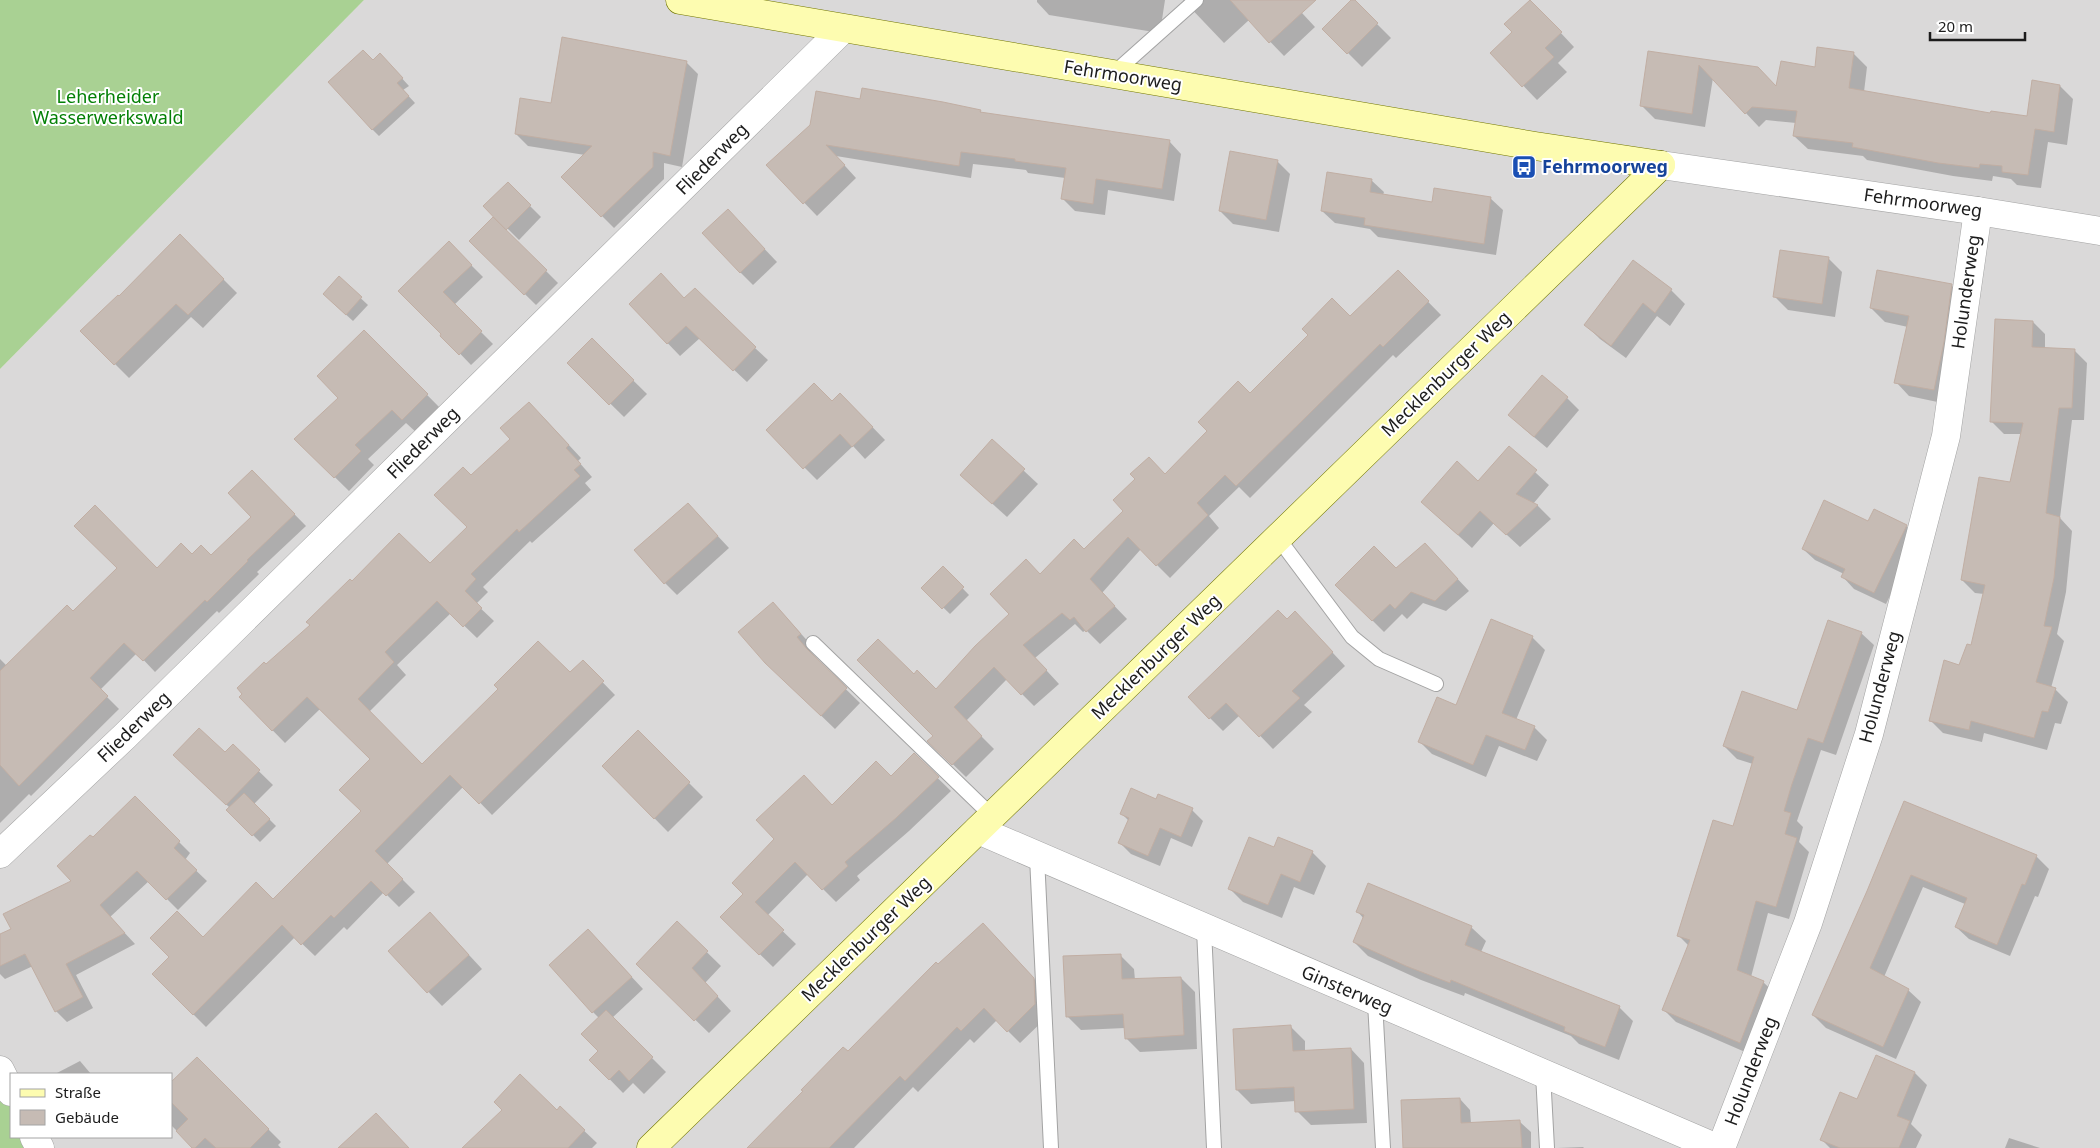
<svg xmlns="http://www.w3.org/2000/svg" width="2100" height="1148" font-family="'Noto Sans',sans-serif">
	<style>
		.residential { fill: #dad9d9 }
		.forest { fill: #a9d193 }
		.shadow { fill: #0003 }
		.building { fill: #c6bbb4; stroke: #c1aea3 }
		.lines { fill: none; stroke-linecap: round; stroke-linejoin: round }
		.lane-casing { stroke: #a3a3a3; stroke-width: 16 }
		.street-casing { stroke: #a3a3a3; stroke-width: 29 }
		.secondary-casing { stroke: #727600; stroke-width: 29 }
		.lane { stroke: #fff; stroke-width: 14 }
		.street { stroke: #fff; stroke-width: 28 }
		.secondary { stroke: #fdfcb0; stroke-width: 28 }
		.labels { text-anchor: middle; stroke-width: 4; stroke-linejoin: round; paint-order: stroke }
		.street-label { font-size: 18px; fill: #1c1c1c; stroke: #fff }
		.park-label { font-size: 18px; fill: #048006; stroke: #fff }
		.transit-label { font-size: 18px; font-weight: bold; fill: #164399; stroke: #fff; text-anchor: start }
	</style>
	<rect width="100%" height="100%" fill="#eee9e1"/>
	<polygon class="residential" points="364,0 2100,0 2100,1148 43,1148 37,1137 171,1137 171,1074 11,1074 0,1062 0,369"/>
	<g class="forest">
		<polygon points="0,0 364,0 0,369"/>
		<polygon points="0,1062 11,1084 11,1137 37,1137 43,1148 0,1148"/>
	</g>
	<g class="shadow">
		<polygon points="1037,0 1165,0 1160,33 1049,15 1037,2"/>
		<polygon points="1183,0 1290,0 1315,27 1284,56 1249,20 1224,43"/>
		<polygon points="1353,0 1391,38 1362,67 1324,29"/>
		<polygon points="1544,15 1574,47 1558,63 1567,72 1537,100 1492,53"/>
		<polygon points="1649,53 1758,68 1777,88 1816,68 1853,53 1867,67 1864,92 1991,115 2028,118 2060,86 2073,99 2067,145 2048,142 2041,188 2017,185 2011,179 1993,176 1992,181 1953,176 1867,160 1863,156 1808,149 1794,136 1796,123 1766,120 1759,127 1713,78 1705,127 1655,119 1642,106"/>
		<polygon points="373,62 387,62 409,86 403,90 415,103 379,136 372,129"/>
		<polygon points="686,62 698,74 682,167 664,163 664,179 614,228 563,177 585,155 528,146 516,134 552,104"/>
		<polygon points="861,100 980,111 983,114 1169,141 1181,154 1174,201 1108,190 1105,215 1075,211 1063,199 1065,178 1028,173 1026,170 973,164 971,178 836,156 856,178 817,216 768,165"/>
		<polygon points="1277,161 1290,174 1279,232 1233,224 1220,211"/>
		<polygon points="1371,180 1384,192 1383,195 1433,203 1490,198 1503,210 1496,255 1378,237 1370,229 1335,223 1322,211"/>
		<polygon points="508,184 541,217 519,240 485,206"/>
		<polygon points="493,218 558,283 536,305 471,241"/>
		<polygon points="740,223 777,262 753,285 740,272"/>
		<polygon points="180,236 237,293 203,328 191,317 129,378 82,331 119,298"/>
		<polygon points="449,243 483,277 454,305 493,344 471,365 400,291"/>
		<polygon points="1828,258 1842,272 1835,317 1788,310 1774,296"/>
		<polygon points="1633,262 1671,290 1685,304 1670,326 1657,316 1626,358 1600,339 1586,325"/>
		<polygon points="1398,271 1441,315 1396,358 1393,355 1250,498 1239,487 1209,516 1219,528 1170,578 1141,549 1102,593 1127,619 1100,644 1086,630 1083,632 1075,624 1035,658 1059,684 1034,706 1007,679 966,721 994,749 966,777 929,741 934,736 914,675 936,690 1010,615 1040,575 1084,551 1250,395 1350,318"/>
		<polygon points="339,278 368,305 353,321 331,301"/>
		<polygon points="1951,285 1965,299 1947,404 1909,396 1896,382 1908,327 1885,322 1871,308"/>
		<polygon points="685,300 755,348 768,360 747,382 700,338 680,356 630,304"/>
		<polygon points="2033,322 2045,334 2045,349 2074,350 2087,363 2084,420 2072,420 2060,518 2072,531 2066,592 2057,634 2064,641 2051,688 2055,689 2068,702 2061,724 2055,723 2047,750 1984,733 1982,742 1943,733 1930,720 1972,646 1984,594 1975,593 1962,580 2011,484 2022,434 2004,434 1991,421"/>
		<polygon points="364,331 441,409 417,433 406,423 368,459 374,465 349,491 296,439 340,398"/>
		<polygon points="592,340 647,394 624,417 569,363"/>
		<polygon points="1567,398 1579,410 1547,448 1522,427"/>
		<polygon points="832,403 853,407 885,440 865,459 853,446 817,480 767,430"/>
		<polygon points="542,416 581,458 578,461 592,477 585,483 591,490 532,543 530,541 483,587 488,592 476,604 494,621 477,638 451,613 397,665 406,675 369,712 422,766 570,674 583,662 615,695 492,815 464,786 387,864 415,892 399,907 384,892 347,930 344,927 315,956 295,937 206,1027 153,974 203,939 273,901 362,811 371,759 320,709 285,743 240,697 266,666 311,626 352,583 430,565 468,527 471,477"/>
		<polygon points="992,441 1038,484 1007,517 975,488"/>
		<polygon points="1509,448 1549,485 1533,504 1538,506 1551,519 1520,547 1494,523 1472,548 1436,515 1478,482"/>
		<polygon points="252,471 306,526 257,572 259,574 219,613 217,611 155,672 137,653 100,690 119,709 31,796 29,794 0,823 0,659 7,666 73,613 157,569 192,556 211,557 252,517"/>
		<polygon points="700,517 729,548 677,595 665,583"/>
		<polygon points="1869,522 1906,526 1918,538 1886,604 1854,589 1843,577 1844,574 1815,560 1803,549"/>
		<polygon points="1436,556 1469,591 1446,611 1423,603 1407,619 1402,614 1384,632 1337,585 1396,570"/>
		<polygon points="943,568 969,595 950,614 923,588"/>
		<polygon points="773,603 814,648 810,651 819,663 860,703 835,729 781,677"/>
		<polygon points="1287,621 1308,626 1345,666 1304,705 1312,712 1273,749 1240,715 1223,731 1189,697"/>
		<polygon points="1861,633 1874,645 1836,755 1821,750 1797,821 1803,827 1799,842 1809,852 1789,919 1768,913 1751,977 1763,982 1776,994 1752,1055 1676,1022 1664,1010 1689,946 1679,936 1734,828 1753,764 1737,759 1724,746 1798,712"/>
		<polygon points="1532,637 1545,650 1516,720 1534,727 1547,740 1537,761 1499,746 1486,777 1432,754 1420,742"/>
		<polygon points="638,732 703,797 668,832 603,766"/>
		<polygon points="233,746 273,785 254,804 276,826 260,842 228,810 230,808 189,769 225,754"/>
		<polygon points="914,755 951,791 909,831 857,876 860,880 836,902 808,874 767,916 796,944 773,967 722,917 832,806 891,778"/>
		<polygon points="135,798 190,853 185,860 207,881 178,910 149,881 110,917 135,944 76,975 93,1008 67,1022 56,1011 33,966 5,979 0,974 0,935 12,929 73,881 93,839"/>
		<polygon points="1156,801 1192,810 1203,821 1192,847 1171,838 1160,866 1131,854 1120,843 1129,821 1122,814"/>
		<polygon points="1905,802 2036,856 2049,869 2038,897 2035,896 2010,956 1969,939 1956,927 1965,904 1923,887 1884,977 1908,990 1921,1002 1896,1059 1826,1028 1813,1015 1868,892"/>
		<polygon points="1275,849 1312,852 1326,866 1314,895 1294,887 1282,918 1243,902 1229,888"/>
		<polygon points="1369,885 1472,928 1486,941 1481,952 1619,1007 1633,1021 1619,1060 1579,1044 1571,1036 1465,993 1464,996 1421,980 1368,956 1354,942 1364,919 1358,912"/>
		<polygon points="677,923 721,966 705,983 731,1011 709,1033 651,977"/>
		<polygon points="444,928 482,969 442,1006 389,951"/>
		<polygon points="996,937 1046,992 1047,1017 1020,1043 997,1020 974,1043 970,1039 918,1092 913,1087 854,1148 749,1148 938,966"/>
		<polygon points="600,943 643,989 612,1018 666,1072 644,1094 633,1083 623,1093 591,1060 599,1051 599,1018 593,1012"/>
		<polygon points="1120,955 1134,969 1135,980 1181,978 1195,992 1197,1049 1140,1052 1126,1038 1125,1028 1081,1030 1067,1016"/>
		<polygon points="1291,1027 1305,1041 1305,1052 1351,1049 1364,1063 1367,1123 1311,1125 1297,1111 1296,1101 1251,1104 1237,1090"/>
		<polygon points="197,1058 281,1142 278,1145 281,1148 194,1148 171,1125 171,1083"/>
		<polygon points="80,1061 91,1074 55,1074"/>
		<polygon points="1915,1073 1927,1085 1911,1124 1922,1135 1916,1148 1830,1148 1822,1140 1858,1100"/>
		<polygon points="1460,1099 1470,1110 1471,1123 1520,1122 1531,1132 1531,1148 1404,1148"/>
		<polygon points="560,1108 597,1143 592,1148 464,1148 557,1112"/>
		<polygon points="2009,1138 2040,1148 2005,1148"/>
		<polygon points="1583,1147 1584,1148 1556,1148 1557,1148"/>
	</g>
	<g class="building">
		<polygon points="1230,0 1316,0 1269,43"/>
		<polygon points="1351,0 1355,0 1378,23 1347,54 1322,29"/>
		<polygon points="1530,0 1562,32 1545,48 1554,57 1522,87 1490,53 1512,32 1504,24"/>
		<polygon points="562,37 687,61 670,156 653,152 653,167 601,217 561,177 592,146 515,134 520,98 551,103"/>
		<polygon points="1817,47 1854,52 1849,88 1990,113 1991,111 2027,116 2032,80 2060,85 2054,132 2035,129 2028,175 2002,172 2002,166 1980,164 1979,168 1938,163 1852,147 1853,143 1793,136 1797,111 1752,107 1745,114 1699,65 1692,114 1640,106 1648,51 1758,67 1776,86 1781,61 1815,67"/>
		<polygon points="363,50 373,60 380,53 403,78 397,83 409,96 372,130 328,82"/>
		<polygon points="862,88 943,102 981,110 980,112 1170,140 1162,189 1096,179 1093,204 1061,199 1066,168 1015,161 1015,159 961,152 959,166 826,145 845,165 803,204 766,165 810,125 816,91 860,99"/>
		<polygon points="1230,151 1278,160 1266,220 1219,211"/>
		<polygon points="1327,172 1372,179 1370,192 1432,202 1434,188 1491,197 1484,244 1364,225 1365,218 1321,211"/>
		<polygon points="508,182 531,205 506,230 483,206"/>
		<polygon points="728,209 765,249 740,273 702,233"/>
		<polygon points="493,217 547,270 524,295 469,241"/>
		<polygon points="180,234 224,279 188,315 176,304 114,365 80,331 118,295 119,296"/>
		<polygon points="449,241 472,265 443,292 482,331 459,355 440,336 441,334 398,291"/>
		<polygon points="1780,250 1829,257 1822,304 1773,297"/>
		<polygon points="1633,260 1672,289 1655,313 1643,303 1611,346 1584,325"/>
		<polygon points="1398,270 1429,301 1383,347 1380,344 1236,486 1225,475 1197,503 1208,515 1156,566 1128,537 1090,579 1115,606 1086,632 1074,617 1070,620 1062,613 1023,645 1047,670 1021,695 994,667 954,707 982,736 952,765 927,741 933,736 857,660 878,639 914,674 917,670 936,689 975,646 1009,614 990,594 1026,559 1040,574 1074,539 1084,549 1123,511 1113,500 1135,479 1130,474 1149,457 1165,474 1207,431 1198,422 1238,381 1250,393 1308,335 1302,329 1332,298 1350,316"/>
		<polygon points="1877,270 1952,284 1944,342 1934,390 1894,383 1909,316 1870,308"/>
		<polygon points="661,273 684,298 695,288 756,347 733,371 686,326 667,344 629,304"/>
		<polygon points="339,276 362,297 346,315 323,294"/>
		<polygon points="1995,319 2033,321 2032,347 2075,349 2072,408 2059,408 2046,513 2060,517 2054,578 2044,626 2052,627 2036,682 2056,688 2048,712 2042,711 2034,738 1971,721 1969,730 1929,721 1944,660 1959,665 1967,644 1971,645 1985,585 1961,580 1979,477 2010,482 2023,423 1990,422"/>
		<polygon points="364,330 428,394 402,420 392,410 355,445 361,451 334,478 294,439 338,398 317,376"/>
		<polygon points="592,338 634,380 609,405 567,363"/>
		<polygon points="1542,375 1568,397 1534,437 1508,415"/>
		<polygon points="814,383 832,401 840,393 873,427 852,447 840,434 803,469 766,430"/>
		<polygon points="529,402 569,445 566,448 581,464 574,470 580,476 519,532 517,529 471,574 476,579 465,591 482,608 463,627 437,601 385,652 394,662 358,699 422,764 498,689 494,685 538,641 570,672 583,660 604,681 479,804 450,775 375,851 403,879 386,896 371,881 334,918 331,915 301,945 282,925 193,1015 152,974 169,957 150,938 177,911 203,937 256,882 273,899 361,811 339,790 370,759 307,697 272,731 239,697 242,694 237,688 264,662 266,664 310,625 306,622 350,579 352,581 399,533 430,563 467,527 434,495 463,467 471,475 510,439 500,428"/>
		<polygon points="992,439 1025,469 992,504 960,475"/>
		<polygon points="1509,446 1537,470 1516,494 1538,505 1506,535 1480,511 1458,535 1421,502 1457,461 1478,481"/>
		<polygon points="252,470 295,514 247,560 248,561 207,602 205,600 143,661 124,643 90,678 108,696 19,786 0,765 0,671 67,605 73,611 117,568 74,526 95,505 157,568 181,543 192,554 201,545 211,555 251,517 228,493"/>
		<polygon points="1824,500 1868,521 1874,509 1907,525 1874,593 1841,577 1845,569 1802,549"/>
		<polygon points="688,503 718,536 664,584 634,550"/>
		<polygon points="1425,543 1458,579 1435,601 1411,592 1395,609 1390,604 1372,621 1335,585 1374,546 1396,568"/>
		<polygon points="943,566 964,587 942,609 921,588"/>
		<polygon points="773,602 801,634 797,637 807,649 847,688 821,716 765,663 738,632"/>
		<polygon points="1278,610 1287,619 1295,611 1333,652 1292,691 1300,698 1259,737 1226,703 1209,719 1188,697"/>
		<polygon points="1491,619 1533,636 1502,713 1535,726 1525,750 1486,735 1473,765 1418,742 1437,697 1456,705"/>
		<polygon points="1828,620 1862,632 1823,743 1808,738 1792,784 1784,811 1791,813 1785,834 1797,838 1776,907 1756,901 1737,970 1764,981 1740,1043 1662,1010 1690,940 1677,936 1713,820 1733,826 1754,757 1723,746 1742,691 1797,710"/>
		<polygon points="199,728 225,752 233,744 260,770 226,805 173,755"/>
		<polygon points="638,730 690,782 654,819 602,766"/>
		<polygon points="914,753 939,777 896,818 845,862 848,866 822,890 795,862 755,902 784,930 759,955 720,917 743,894 732,883 774,839 756,820 804,775 832,805 876,761 891,776"/>
		<polygon points="1131,788 1156,799 1158,794 1193,808 1181,837 1160,828 1148,856 1118,843 1129,818 1120,814"/>
		<polygon points="244,793 270,819 252,836 226,810"/>
		<polygon points="135,796 180,841 174,848 197,870 166,900 137,871 100,905 125,933 66,964 83,997 55,1012 25,954 0,966 0,934 11,929 3,914 71,881 57,866 90,835 93,837"/>
		<polygon points="1904,801 2037,855 2025,885 2022,884 1997,945 1955,927 1967,898 1911,875 1870,968 1909,989 1883,1047 1812,1015 1867,891"/>
		<polygon points="1249,837 1274,847 1278,837 1313,851 1300,882 1281,874 1268,905 1228,889"/>
		<polygon points="1368,883 1472,926 1465,945 1620,1006 1605,1047 1564,1031 1565,1027 1451,980 1450,983 1406,966 1353,942 1364,915 1356,912"/>
		<polygon points="430,912 469,955 427,993 388,951"/>
		<polygon points="677,921 708,951 692,968 718,996 694,1021 636,964"/>
		<polygon points="983,923 1034,978 1035,1004 1007,1032 984,1008 961,1031 957,1027 905,1081 900,1076 829,1148 747,1148 803,1091 801,1090 843,1047 848,1051 936,962 938,964"/>
		<polygon points="588,929 632,977 592,1013 549,965"/>
		<polygon points="1121,954 1122,979 1181,977 1184,1035 1125,1039 1123,1014 1066,1017 1063,956"/>
		<polygon points="606,1010 653,1057 629,1081 619,1070 609,1080 589,1060 598,1051 581,1034"/>
		<polygon points="1291,1025 1293,1051 1351,1048 1354,1109 1295,1112 1294,1087 1236,1090 1233,1029"/>
		<polygon points="1876,1055 1915,1072 1897,1116 1910,1121 1899,1148 1840,1148 1820,1140 1840,1092 1857,1099"/>
		<polygon points="197,1057 269,1129 250,1148 216,1148 205,1138 195,1148 192,1148 176,1131 188,1119 171,1102 171,1082"/>
		<polygon points="520,1074 557,1110 560,1106 585,1130 568,1148 462,1148 502,1110 494,1102"/>
		<polygon points="1460,1098 1461,1123 1520,1120 1522,1148 1403,1148 1401,1100"/>
		<polygon points="376,1113 409,1148 338,1148"/>
	</g>
	<g class="lines">
		<defs>
			<g id="lane">
				<polyline points="1113,74 1196,0"/>
				<polyline points="1278,538 1352,637 1379,659 1436,684"/>
				<polyline points="813,643 992,816"/>
				<polyline points="1037,857 1051,1148"/>
				<polyline points="1204,929 1214,1148"/>
				<polyline points="1375,1002 1383,1148"/>
				<polyline points="1543,1074 1547,1148"/>
			</g>
			<g id="street">
				<polyline points="1661,165 1978,211 2100,231"/>
				<polyline points="978,830 1717,1148"/>
				<polyline points="0,854 125,736 843,29"/>
				<polyline points="0,1070 11,1092"/>
				<polyline points="34,1137 40,1148"/>
				<polyline points="1721,1148 1808,923 1869,734 1946,436 1978,211"/>
			</g>
			<g id="secondary">
				<polyline points="680,0 1535,146 1661,165"/>
				<polyline points="651,1148 1661,165"/>
			</g>
		</defs>
		<use href="#lane" class="lane-casing"/>
		<use href="#street" class="street-casing"/>
		<use href="#secondary" class="secondary-casing"/>
		<use href="#lane" class="lane"/>
		<use href="#street" class="street"/>
		<use href="#secondary" class="secondary"/>
	</g>
	<defs>
		<symbol id="bus-square" viewBox="-11 -11 22 22"><rect x="-9" y="-9" width="18" height="18" rx="4" fill="#1a4fb4" stroke="#fff"/><path d="M-5-6H5V4H4V6H2V4H-2V6H-4V4H-5ZM-3.5-4V0h7V-4ZM-3.5 1.2v1.5H-2V1.2ZM2 1.2v1.5H3.5V1.2Z" fill="#fff"/></symbol>
	</defs>
	<g fill-rule="evenodd">
		<use href="#bus-square" x="1510" y="153" width="28" height="28"/>
	</g>
	<g class="labels">
		<g class="street-label">
			<text transform="translate(1123 76) rotate(9)" y="6">Fehrmoorweg</text>
			<text transform="translate(712 159) rotate(-45)" y="6">Fliederweg</text>
			<text transform="translate(1923 203) rotate(8)" y="6">Fehrmoorweg</text>
			<text transform="translate(1966 292) rotate(-82)" y="6">Holunderweg</text>
			<text transform="translate(1446 374) rotate(-44)" y="6">Mecklenburger Weg</text>
			<text transform="translate(423 443) rotate(-45)" y="6">Fliederweg</text>
			<text transform="translate(1156 657) rotate(-44)" y="6">Mecklenburger Weg</text>
			<text transform="translate(1880 687) rotate(-75)" y="6">Holunderweg</text>
			<text transform="translate(134 727) rotate(-44)" y="6">Fliederweg</text>
			<text transform="translate(866 939) rotate(-44)" y="6">Mecklenburger Weg</text>
			<text transform="translate(1347 990) rotate(23)" y="6">Ginsterweg</text>
			<text transform="translate(1751 1071) rotate(-69)" y="6">Holunderweg</text>
		</g>
		<g class="park-label">
			<text x="108" y="103">Leherheider<tspan x="108" dy="21">Wasserwerkswald</tspan></text>
		</g>
		<g class="transit-label">
			<text x="1542" y="173">Fehrmoorweg</text>
		</g>
	</g>
	<rect x="10" y="1073" width="162" height="65" fill="#ffffff" stroke="#a4a4a4"/>
	<rect x="20" y="1089" width="25" height="8" fill="#fdfcb0" stroke="#a4a4a4"/>
	<text x="55" y="1098" font-size="15" fill="#1c1c1c">Straße</text>
	<rect x="20" y="1110" width="25" height="15" fill="#c6bbb4" stroke="#a4a4a4"/>
	<text x="55" y="1123" font-size="15" fill="#1c1c1c">Gebäude</text>
	<path d="M1930 32v8h95v-8" fill="none" stroke="#1c1c1c" stroke-width="2.5"/>
	<text x="1938" y="32" font-size="15" fill="#1c1c1c" stroke="#ffffff" stroke-width="4" paint-order="stroke">20 m</text>
</svg>
